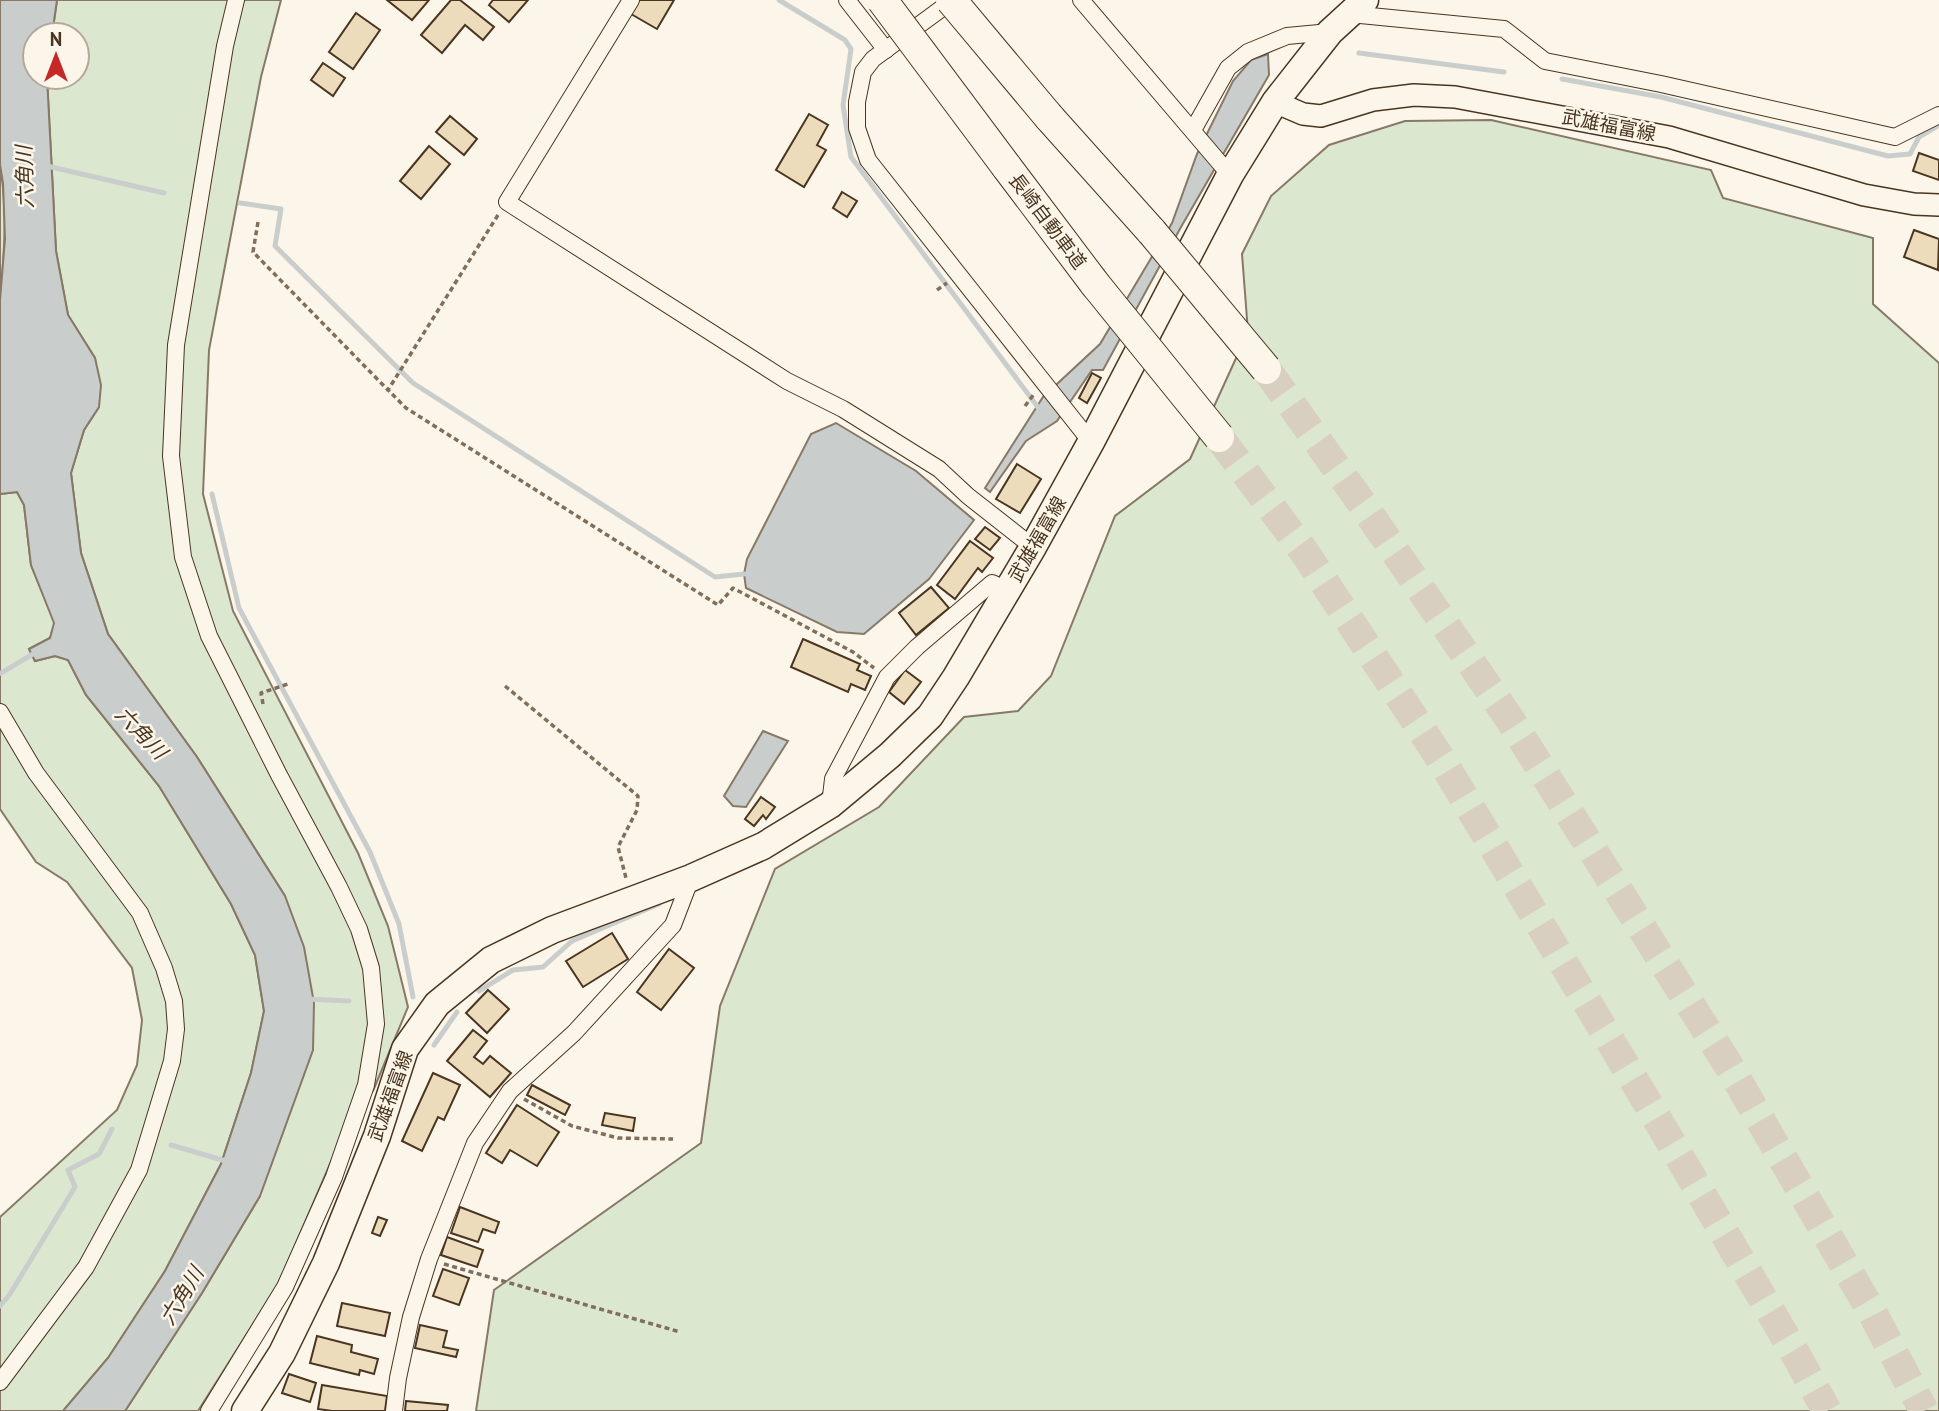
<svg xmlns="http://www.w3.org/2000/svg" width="1939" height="1411" font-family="'PT Sans','Noto Sans JP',sans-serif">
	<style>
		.green { fill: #dce7d0; stroke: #887966; stroke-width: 2 }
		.water { fill: #c9cecd; stroke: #887966; stroke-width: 2 }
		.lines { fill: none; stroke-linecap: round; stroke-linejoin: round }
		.stream { stroke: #c9cecd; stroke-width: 5 }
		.building { fill: #ecdcbc; stroke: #4a3520; stroke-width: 2 }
		.motorway-tunnel { stroke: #d8cfc1; stroke-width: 30; stroke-dasharray: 30 15; stroke-linecap: butt }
		.minor-casing { stroke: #4a3520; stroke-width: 18 }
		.tertiary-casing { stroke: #4a3520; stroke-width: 24 }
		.primary-casing { stroke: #4a3520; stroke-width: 29 }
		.motorway-casing { stroke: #4a3520; stroke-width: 32 }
		.path { stroke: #7f6f5c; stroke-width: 3.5; stroke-dasharray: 5 3.5; stroke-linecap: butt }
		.minor { stroke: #fbf6e9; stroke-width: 16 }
		.tertiary { stroke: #fbf6e9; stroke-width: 21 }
		.primary { stroke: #fbf6e9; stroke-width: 26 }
		.motorway { stroke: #fbf6e9; stroke-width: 30 }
		.motorway-bridge-casing { stroke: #4a3520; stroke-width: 32; stroke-linecap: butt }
		.motorway-bridge { stroke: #fbf6e9; stroke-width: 30 }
		.labels { text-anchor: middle; stroke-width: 5; stroke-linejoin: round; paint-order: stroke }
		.street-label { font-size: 19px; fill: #4a3520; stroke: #fbf6e9 }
		.water-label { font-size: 21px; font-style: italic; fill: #4a3520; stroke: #fbf6e9 }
	</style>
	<rect width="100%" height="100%" fill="#fbf6e9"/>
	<g class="green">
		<polygon points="57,0 281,0 261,77 209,350 203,494 233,611 358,853 388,926 408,1007 373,1091 357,1101 278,1285 198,1411 125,1411 202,1293 260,1196 285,896 197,757 108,634 81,553 71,473 84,430 99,407 95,358 68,315 56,251 47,77 77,77 77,35 52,35"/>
		<polygon points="1491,120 1711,170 1723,198 1873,238 1873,304 1939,363 1939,1411 476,1411 494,1290 701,1143 720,1006 775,869 879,807 964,717 1018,711 1051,676 1115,516 1190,459 1248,332 1242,254 1271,196 1329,145 1405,121"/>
		<path d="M 0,166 C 8,210 4,255 0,300 Z"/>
		<polygon points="17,492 24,505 31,565 55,623 50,638 29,649 35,661 55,656 68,660 86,695 159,786 231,904 255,955 264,1011 251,1073 221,1164 165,1271 108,1358 63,1411 0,1411 0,1217 117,1110 137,1065 142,1020 132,968 67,882 36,862 0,809 0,494"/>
	</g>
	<g class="water">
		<polygon points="0,0 57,0 52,35 35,35 35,77 47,77 56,251 68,315 95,358 101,385 99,407 84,430 71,473 81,553 108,634 197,757 285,896 304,947 314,1003 313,1050 260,1196 202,1293 125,1411 63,1411 108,1358 165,1271 221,1164 251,1073 264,1011 255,955 231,904 159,786 86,695 68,660 55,656 35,661 29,649 50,638 54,623 31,565 24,505 17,492 0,494 0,300 5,239 3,183 0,165"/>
		<polygon points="1268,54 1269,75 1181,227 1103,370 1092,370 1057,421 1026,441 990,492 985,488 1043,397 1100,344 1172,223 1197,154 1233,81 1251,60"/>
		<polygon points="836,423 916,471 974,520 929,579 864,634 837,632 746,588 744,574 747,559 811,434"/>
		<polygon points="763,731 788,741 746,807 733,806 724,796"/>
	</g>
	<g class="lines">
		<g class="stream">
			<polyline points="779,0 845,40 851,49 843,105 851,157 1040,410"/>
			<polyline points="1359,53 1504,72"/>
			<polyline points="1562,79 1661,97 1888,156 1910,154 1919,137 1939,125"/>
			<polyline points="47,166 164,193"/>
			<polyline points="240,203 281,209 275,246 413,383 715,577 744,574"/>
			<polyline points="212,494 239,608 370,852 399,924 413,997"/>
			<polyline points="1,673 38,651"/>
			<polyline points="479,991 513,970 543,967 572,941 659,904"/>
			<polyline points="307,999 349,1001"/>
			<polyline points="434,1045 457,1012"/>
			<polyline points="171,1145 229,1162"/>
			<polyline points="0,1306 10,1294 75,1187 68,1170 99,1154 112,1129"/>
		</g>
	</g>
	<g class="building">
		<polygon points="387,0 429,0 412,20"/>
		<polygon points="451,0 460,0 494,27 483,40 465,25 442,53 421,35"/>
		<polygon points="493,0 528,0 509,22 489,5"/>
		<polygon points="639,0 674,0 657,29 631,14"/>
		<polygon points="356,13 380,30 353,69 329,52"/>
		<polygon points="323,63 345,78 333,96 311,80"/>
		<polygon points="809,114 828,125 817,145 826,150 804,187 776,170"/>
		<polygon points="450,116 477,139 464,155 436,132"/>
		<polygon points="429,146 450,164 421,199 400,181"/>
		<polygon points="1919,153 1939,160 1939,180 1913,171"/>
		<polygon points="842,192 857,201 847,217 833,208"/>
		<polygon points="1914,230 1939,239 1938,270 1904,257"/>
		<polygon points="1092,373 1101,378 1087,403 1079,398"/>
		<polygon points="1017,464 1041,479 1020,513 996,499"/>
		<polygon points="985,527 1000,538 990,550 975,539"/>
		<polygon points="970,541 993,558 982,572 978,568 955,599 937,585"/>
		<polygon points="931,587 949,608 916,635 899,613"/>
		<polygon points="803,639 860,664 857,670 871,676 865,690 851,684 848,692 791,667"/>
		<polygon points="905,670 921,682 904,704 889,692"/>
		<polygon points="761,797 775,807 766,819 763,815 754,826 745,819"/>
		<polygon points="612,933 628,959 583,987 566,961"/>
		<polygon points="669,949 694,968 661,1010 637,992"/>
		<polygon points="488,990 509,1009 487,1033 466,1013"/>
		<polygon points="473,1030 487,1041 474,1057 483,1064 490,1056 511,1073 490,1097 447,1061"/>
		<polygon points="433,1073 460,1085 444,1120 438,1117 422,1151 402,1141"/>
		<polygon points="532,1085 570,1105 565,1115 527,1095"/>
		<polygon points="517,1105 559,1132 537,1166 510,1150 502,1163 486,1153"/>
		<polygon points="605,1113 635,1118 633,1131 602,1125"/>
		<polygon points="460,1207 499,1222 495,1233 483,1229 478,1242 451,1233"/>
		<polygon points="378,1217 387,1220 380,1236 372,1233"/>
		<polygon points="447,1237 483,1250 477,1267 441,1255"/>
		<polygon points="443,1269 469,1278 459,1305 433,1296"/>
		<polygon points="342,1303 390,1313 385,1336 337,1326"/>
		<polygon points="420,1325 447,1331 443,1347 458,1350 456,1357 415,1348"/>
		<polygon points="317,1336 352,1345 351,1352 378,1359 374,1374 360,1370 359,1375 310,1363"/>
		<polygon points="289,1374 316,1383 310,1402 282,1393"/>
		<polygon points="322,1385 387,1396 385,1411 332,1411 318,1409"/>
		<polygon points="406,1401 448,1405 447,1411 405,1411"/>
	</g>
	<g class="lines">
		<g class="motorway-tunnel">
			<polyline points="1266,369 1363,505 1509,718 1729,1066 1873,1314 1924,1411"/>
			<polyline points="1219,437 1305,553 1442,761 1653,1112 1796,1355 1827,1411"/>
		</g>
		<defs>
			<g id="minor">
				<polyline points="631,0 507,202 787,381 843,409 939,469 968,496 1033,547"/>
				<polyline points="847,0 886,50"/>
				<polyline points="953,0 873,59 863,72 857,102 857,128 868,160 1091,442"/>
				<polyline points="1081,0 1230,175"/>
				<polyline points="1350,14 1504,29 1545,61 1661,84 1895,137 1939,115"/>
				<polyline points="1193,130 1228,68 1248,52 1287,36 1330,32"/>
				<polyline points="0,712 36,773 140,913 164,968 174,1001 176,1029 172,1061 139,1170 86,1267 0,1382"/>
				<polyline points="830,805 833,779 887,677 917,647 992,583 1007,590"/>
				<polyline points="209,1411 285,1287 334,1177 366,1085 376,1024 371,968 359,929 339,887 279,775 209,636 183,557 171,456 176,345 225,46 236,0"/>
				<polyline points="394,1411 398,1378 411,1317 429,1259 475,1143 510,1091 574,1033 673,925 691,878"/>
			</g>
			<polyline id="tertiary" points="1275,102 1303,114 1321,116 1373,100 1414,95 1455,97 1669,137 1864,195 1914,204 1939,205"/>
			<polyline id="primary" points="245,1411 282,1353 326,1263 377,1136 405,1049 437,1004 491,960 552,930 691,878 763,846 830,805 890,755 930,716 956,677 1033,547 1091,442 1230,175 1275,102 1330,32 1365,0"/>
			<g id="motorway">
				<polyline points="1049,117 1152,232"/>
				<polyline points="1006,166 1095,284"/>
			</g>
		</defs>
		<use href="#minor" class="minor-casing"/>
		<use href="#tertiary" class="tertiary-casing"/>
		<use href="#primary" class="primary-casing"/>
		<use href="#motorway" class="motorway-casing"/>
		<g class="path">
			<polyline points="498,215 388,390 406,408 718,605 733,588 853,652 874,668"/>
			<polyline points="258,222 253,252 388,390"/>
			<polyline points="937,290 947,283"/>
			<polyline points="1025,406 1034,394"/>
			<polyline points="505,686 638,796 637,810 618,847 626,878"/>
			<polyline points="263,704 261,693 288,684"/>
			<polyline points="524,1099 572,1126 618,1138 673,1139"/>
			<polyline points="444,1264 680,1332"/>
		</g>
		<use href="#minor" class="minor"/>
		<use href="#tertiary" class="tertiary"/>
		<use href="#primary" class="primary"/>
		<use href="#motorway" class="motorway"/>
		<defs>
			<g id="motorway-bridge">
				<polyline points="882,0 1006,166"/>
				<polyline points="951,0 1049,117"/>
				<polyline points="1152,232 1266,369"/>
				<polyline points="1095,284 1219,437"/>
			</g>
		</defs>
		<use href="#motorway-bridge" class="motorway-bridge-casing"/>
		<use href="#motorway-bridge" class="motorway-bridge"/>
	</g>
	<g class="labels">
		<g class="street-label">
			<text transform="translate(1609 125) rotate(11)" y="7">武雄福富線</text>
			<text transform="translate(1048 221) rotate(53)" y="7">長崎自動車道</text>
			<text transform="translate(1037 539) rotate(-60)" y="7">武雄福富線</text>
			<text transform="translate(390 1096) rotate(-70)" y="7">武雄福富線</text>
		</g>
		<g class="water-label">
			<text transform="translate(25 177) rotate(-92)" y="7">六角川</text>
			<text transform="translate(141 733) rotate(46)" y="7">六角川</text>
			<text transform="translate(182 1296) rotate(-59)" y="7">六角川</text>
		</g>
	</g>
	<g transform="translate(56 56)"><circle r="33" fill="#fbf6e9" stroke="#b4a999" stroke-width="2"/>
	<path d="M0-5L12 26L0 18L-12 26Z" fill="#c62828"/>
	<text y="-10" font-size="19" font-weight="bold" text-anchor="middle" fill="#4a3520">N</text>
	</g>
</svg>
